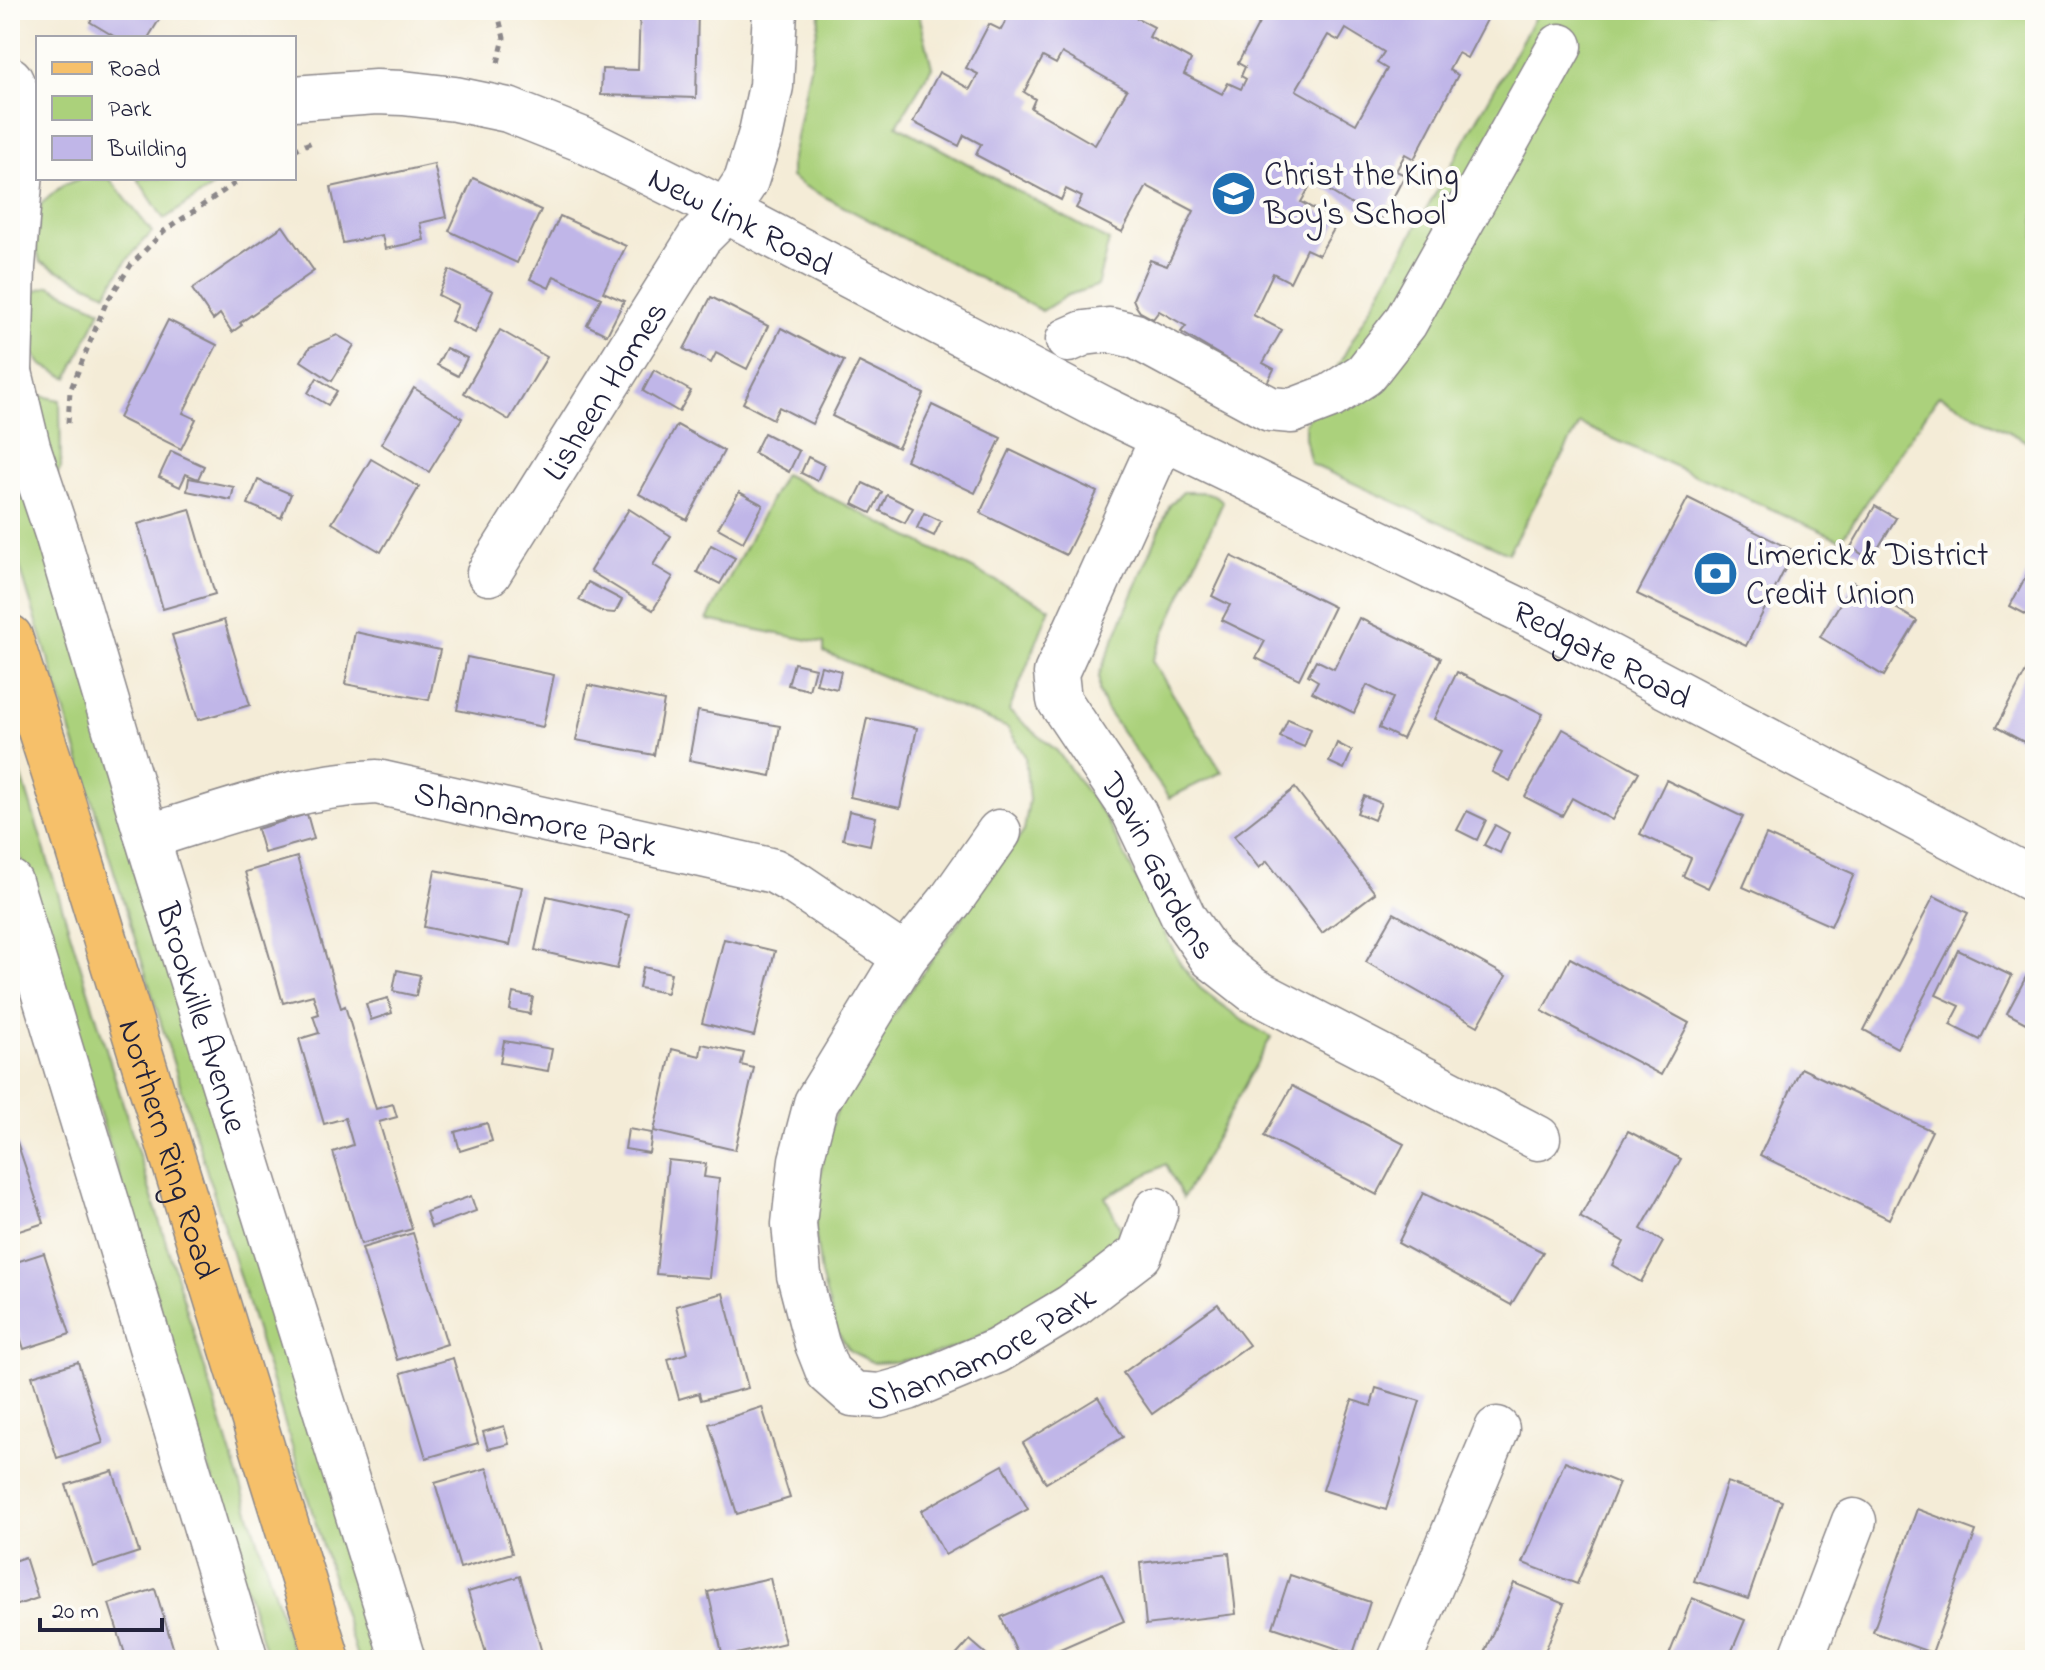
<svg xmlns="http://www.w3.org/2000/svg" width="2045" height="1670" font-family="'Indie Flower',sans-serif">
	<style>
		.green { fill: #abd17b; stroke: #667a5b; stroke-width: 2 }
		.building { fill: #c0b6e8; fill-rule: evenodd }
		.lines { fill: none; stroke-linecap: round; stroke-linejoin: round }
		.minor-casing { stroke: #8b8789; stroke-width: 47 }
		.major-casing { stroke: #8b8789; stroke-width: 47 }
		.path { stroke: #8b8789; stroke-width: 5; stroke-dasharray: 6 6; stroke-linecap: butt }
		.minor { stroke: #fff; stroke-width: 44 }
		.major { stroke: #f6c06b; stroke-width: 44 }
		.labels { text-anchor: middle; stroke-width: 8; stroke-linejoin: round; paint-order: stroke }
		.poi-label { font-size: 34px; fill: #22223b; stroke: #fdfcf7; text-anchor: start }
		.street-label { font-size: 34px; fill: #22223b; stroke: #fdfcf7 }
	</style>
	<rect width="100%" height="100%" fill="#fdfcf7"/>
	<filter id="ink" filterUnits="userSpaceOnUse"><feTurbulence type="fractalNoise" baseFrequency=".0125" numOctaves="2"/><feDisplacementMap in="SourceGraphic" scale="16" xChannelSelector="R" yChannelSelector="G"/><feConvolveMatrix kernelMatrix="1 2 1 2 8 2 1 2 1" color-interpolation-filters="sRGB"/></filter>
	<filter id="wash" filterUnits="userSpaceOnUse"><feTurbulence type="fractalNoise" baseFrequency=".006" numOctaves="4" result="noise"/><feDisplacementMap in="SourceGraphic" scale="32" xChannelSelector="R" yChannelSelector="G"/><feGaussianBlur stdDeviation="1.8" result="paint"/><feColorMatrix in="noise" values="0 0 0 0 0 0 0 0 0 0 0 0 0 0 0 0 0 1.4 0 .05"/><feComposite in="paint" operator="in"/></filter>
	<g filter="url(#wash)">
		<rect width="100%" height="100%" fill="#f4ecd7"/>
		<g class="green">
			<polygon points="821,10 918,10 932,67 897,125 1109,241 1097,286 1068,295 1042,311 804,186 791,177 791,163"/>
			<polygon points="1539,10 1827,10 1831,12 1832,10 2035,10 2035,446 1939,395 1841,540 1580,424 1508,553 1311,464 1305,438 1305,424"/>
			<polygon points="82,178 110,179 152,232 127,260 106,293 40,262 36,246 41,204 63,185"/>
			<polygon points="137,178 226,178 164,219"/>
			<polygon points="50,286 101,310 68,378 42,365 27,345 30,292"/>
			<polygon points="33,394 60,400 61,468 53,481"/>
			<polygon points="10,433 395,1660 358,1660 10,535"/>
			<polygon points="784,474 1050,608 1009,711 1057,751 1105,817 1181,965 1200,988 1242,1020 1271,1037 1183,1198 1166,1164 1105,1197 1120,1227 1118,1248 1073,1284 963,1345 924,1357 893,1362 874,1363 850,1351 836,1330 821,1275 815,1230 818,1185 828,1136 843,1093 869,1048 1024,831 1029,800 1025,756 1008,728 824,652 824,643 707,620"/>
			<path d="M 1183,492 C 1197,492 1214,490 1223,502 L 1152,661 L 1222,772 L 1169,798 L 1106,709 L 1099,692 L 1099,675 L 1170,505 Z"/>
			<polygon points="10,738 295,1660 268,1660 10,822"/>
		</g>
		<g id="blocks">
			<g class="building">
				<polygon points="97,10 165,10 148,38 117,38 90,22"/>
				<polygon points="640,10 698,10 696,98 601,95 602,69 638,70"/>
				<path d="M 1005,10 L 1122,10 L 1154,27 L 1149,37 L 1191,60 L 1184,74 L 1222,94 L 1228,83 L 1241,89 L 1246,79 L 1241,76 L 1245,67 L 1238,63 L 1266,10 L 1422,10 L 1429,14 L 1431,10 L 1478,10 L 1489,16 L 1467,58 L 1458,53 L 1449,70 L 1458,75 L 1414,159 L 1405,154 L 1396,171 L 1405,175 L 1380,222 L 1313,181 L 1301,202 L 1338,222 L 1319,255 L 1306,249 L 1290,282 L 1273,273 L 1253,315 L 1282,330 L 1263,363 L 1274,369 L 1267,383 L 1181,332 L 1186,326 L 1159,311 L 1153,319 L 1140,312 L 1136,306 L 1133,299 L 1150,260 L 1167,266 L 1194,211 L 1147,186 L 1122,232 L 1076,208 L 1082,197 L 1066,189 L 1061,200 L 976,155 L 981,144 L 964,135 L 959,146 L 913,122 L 939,72 L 970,89 L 978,74 L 966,68 L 989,24 L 1001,30 L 1010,12 ZM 1346,29 L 1384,52 L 1377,63 L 1387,69 L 1356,124 L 1296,90 L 1328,35 L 1339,41 ZM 1062,53 L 1127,90 L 1095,145 L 1031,108 L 1035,99 L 1024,92 L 1043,57 L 1056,64 Z"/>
				<polygon points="434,164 446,217 420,223 424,240 385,249 382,235 343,243 331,187"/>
				<polygon points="473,178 541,210 517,263 449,231"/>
				<polygon points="560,216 626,246 603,292 624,301 607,335 587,325 601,298 554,276 549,288 530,279"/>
				<polygon points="283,226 314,271 240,323 242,325 232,332 220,314 213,320 192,289"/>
				<polygon points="449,270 493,291 475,333 451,321 458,305 438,295"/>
				<polygon points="711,297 768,326 747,369 716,353 711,363 684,349"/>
				<polygon points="168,320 217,345 183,413 196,419 181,449 119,418"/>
				<polygon points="781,328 844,361 812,424 779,407 773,419 743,403"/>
				<polygon points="500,330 547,357 509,420 464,393"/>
				<polygon points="337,335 354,345 332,381 301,361 310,347"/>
				<polygon points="446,348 467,358 458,376 437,365"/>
				<polygon points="859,362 924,394 898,448 832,416"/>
				<polygon points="654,370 691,391 679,412 643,391"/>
				<polygon points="317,378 337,391 328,405 308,393"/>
				<polygon points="414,388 462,418 429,472 381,444"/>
				<polygon points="932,405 1001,438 975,493 906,460"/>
				<polygon points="677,425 724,451 687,520 639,494"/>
				<polygon points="764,433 799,451 789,472 754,453"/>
				<polygon points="1010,450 1097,492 1066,555 980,513"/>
				<polygon points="171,451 204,466 198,479 186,474 180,487 159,477"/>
				<polygon points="808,457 824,465 817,481 801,473"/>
				<polygon points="371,459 419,487 381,552 332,523"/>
				<polygon points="189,478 234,487 231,500 187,491"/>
				<polygon points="258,480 291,494 281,518 248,504"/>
				<polygon points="863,483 882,492 871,513 853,504"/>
				<polygon points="739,492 763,505 743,542 718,528"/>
				<polygon points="887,495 913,508 905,523 880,511"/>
				<polygon points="1688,498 1794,551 1746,646 1637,594"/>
				<polygon points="1875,506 1896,518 1871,560 1851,547"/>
				<polygon points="190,509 215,594 163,609 138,524"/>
				<polygon points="629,509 671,536 653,565 673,577 653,610 590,571"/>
				<polygon points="924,513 941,521 934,536 917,528"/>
				<polygon points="711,545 735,558 720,584 697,572"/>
				<polygon points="1231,556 1334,607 1299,679 1256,658 1265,641 1222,620 1230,605 1212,596"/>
				<polygon points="2035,559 2035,619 2010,606"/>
				<polygon points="588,582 622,600 615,613 603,612 579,600"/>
				<polygon points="1853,582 1917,621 1884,676 1820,637"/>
				<polygon points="1359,618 1441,658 1402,739 1379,728 1393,698 1367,685 1354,713 1312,692 1318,681 1308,675 1316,660 1334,669"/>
				<polygon points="224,620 250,705 198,720 172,635"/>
				<polygon points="355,632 440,650 429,700 345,684"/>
				<polygon points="2035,655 2035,748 1996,727"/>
				<polygon points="467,657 554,675 543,727 457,710"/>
				<polygon points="794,663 815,668 809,690 788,685"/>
				<polygon points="821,666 841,671 837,689 816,684"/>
				<polygon points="1457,672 1543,714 1510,781 1492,772 1502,753 1434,719"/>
				<polygon points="588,685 664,701 654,755 576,740"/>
				<polygon points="698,711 780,726 771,776 689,760"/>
				<polygon points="867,718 917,728 900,808 850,797"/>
				<polygon points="1288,719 1311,729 1304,747 1280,737"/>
				<polygon points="1563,729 1639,772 1612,820 1572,798 1562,816 1525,797"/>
				<polygon points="1337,743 1352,751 1344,769 1329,762"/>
				<polygon points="1666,780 1743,817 1708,888 1683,876 1691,858 1640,834"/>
				<polygon points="1295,788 1375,893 1322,933 1267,861 1259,868 1234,836"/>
				<polygon points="1364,796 1381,803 1374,820 1357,813"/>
				<polygon points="849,811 876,817 870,845 843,839"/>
				<polygon points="1467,811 1486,820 1477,840 1457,830"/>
				<polygon points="307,814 314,839 264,853 257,829"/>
				<polygon points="1495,825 1509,833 1500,853 1484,845"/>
				<polygon points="1766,835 1854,874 1831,926 1743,887"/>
				<polygon points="297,857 341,1008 345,1006 376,1109 393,1104 397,1117 379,1122 412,1229 361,1244 333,1152 353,1145 349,1131 345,1118 324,1124 299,1039 319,1033 313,1016 319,1014 313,995 283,1003 245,872"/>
				<polygon points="435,870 522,887 510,945 424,927"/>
				<polygon points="547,896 629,915 617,969 535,950"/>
				<polygon points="1934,896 1968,913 1897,1048 1864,1030"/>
				<polygon points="1394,913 1506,976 1478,1026 1366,962"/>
				<polygon points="724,939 775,951 754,1036 702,1023"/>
				<polygon points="1958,950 2012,976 1980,1040 1950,1025 1960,1006 1936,995"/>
				<polygon points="1570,958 1689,1023 1661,1075 1542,1011"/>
				<polygon points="643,967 671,973 667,993 639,988"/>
				<polygon points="397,970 420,975 416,996 393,991"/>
				<polygon points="2028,973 2035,977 2035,1028 2007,1013"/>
				<polygon points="513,993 533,997 530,1014 510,1010"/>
				<polygon points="388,998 392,1013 371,1020 366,1004"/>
				<polygon points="504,1041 552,1049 548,1071 500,1063"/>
				<polygon points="702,1044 744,1053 741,1065 754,1068 735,1150 654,1131 672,1049 700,1056"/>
				<polygon points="1801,1068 1932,1131 1889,1219 1760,1155"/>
				<polygon points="1292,1086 1404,1144 1377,1195 1264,1136"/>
				<polygon points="487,1123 492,1141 460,1151 455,1132"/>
				<polygon points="628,1129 652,1133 649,1153 625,1149"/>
				<polygon points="1628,1131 1681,1159 1641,1229 1663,1242 1641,1282 1612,1265 1624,1242 1580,1217"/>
				<polygon points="17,1142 44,1223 10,1234 10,1144"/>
				<polygon points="668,1160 706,1164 704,1177 719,1179 709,1278 656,1274"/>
				<polygon points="1423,1193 1543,1252 1511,1305 1398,1243"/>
				<polygon points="471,1196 476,1211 431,1227 426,1212"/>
				<polygon points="413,1233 447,1344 397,1360 362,1248"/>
				<polygon points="44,1253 70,1334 24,1349 10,1306 10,1264"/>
				<polygon points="723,1293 748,1388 701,1400 699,1393 679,1399 668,1359 688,1353 676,1306"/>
				<polygon points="1218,1304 1249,1345 1152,1414 1123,1373"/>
				<polygon points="453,1358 478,1443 426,1458 401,1373"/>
				<polygon points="78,1362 103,1443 57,1458 32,1376"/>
				<polygon points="1376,1388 1420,1401 1386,1510 1323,1490 1352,1400 1371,1406"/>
				<polygon points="1098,1397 1123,1437 1046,1483 1023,1443"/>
				<polygon points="762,1407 790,1498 737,1514 709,1424"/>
				<polygon points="504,1426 509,1444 488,1449 483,1432"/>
				<polygon points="1565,1461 1619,1483 1577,1584 1523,1563"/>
				<polygon points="1003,1465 1028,1509 945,1555 921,1511"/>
				<polygon points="487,1468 512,1553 460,1568 435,1483"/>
				<polygon points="113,1471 139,1552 93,1567 66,1485"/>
				<polygon points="1727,1482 1782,1501 1748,1599 1694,1581"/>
				<polygon points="1917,1509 1976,1531 1932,1653 1873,1632"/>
				<polygon points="1229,1553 1236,1614 1146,1625 1140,1563"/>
				<polygon points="25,1557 38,1598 17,1605 10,1583 10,1562"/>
				<polygon points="1102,1573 1124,1621 1035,1660 1020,1660 1001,1617"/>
				<polygon points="1290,1575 1370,1602 1353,1654 1273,1627"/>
				<polygon points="520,1576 544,1660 488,1660 468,1592"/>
				<polygon points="770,1578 785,1643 723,1657 708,1592"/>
				<polygon points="1514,1583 1564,1604 1543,1656 1541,1660 1481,1660"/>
				<polygon points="155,1589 177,1660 127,1660 109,1604"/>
				<polygon points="1692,1598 1745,1620 1728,1660 1667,1660"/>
				<polygon points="970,1640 993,1660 952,1660"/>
			</g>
		</g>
	</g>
	<g filter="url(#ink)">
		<use href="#blocks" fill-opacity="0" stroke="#8b8789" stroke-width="2"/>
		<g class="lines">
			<defs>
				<g id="minor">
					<polyline points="10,79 38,138"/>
					<path id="s1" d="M 294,98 L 376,92 L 403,93 L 455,99 L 508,110 L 581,139 L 726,211 L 1104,409 L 1540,620 L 2035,881"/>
					<polyline points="1068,340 1084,333 1109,330 1135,336 1270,409 1292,411 1331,396 1365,374 1405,323 1560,46"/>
					<polyline points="10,371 13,267 21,172"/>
					<path id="s2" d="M 10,372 L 28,447 L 57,534 L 147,837 L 403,1660"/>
					<path id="s3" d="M 1163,437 L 1056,673 L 1059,700 L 1134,812 L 1184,918 L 1211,957 L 1253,990 L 1538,1138"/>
					<path id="s4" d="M 489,573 L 699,238 L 726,211 L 746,181 L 761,133 L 771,86 L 775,10"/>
					<path id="s5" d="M 147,837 C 223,814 298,785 377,782 L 774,871 L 795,883 L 905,957 L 816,1103 L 801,1160 L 794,1224 L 799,1275 L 817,1344 L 828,1372 L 853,1394 L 880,1396 L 908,1388 L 997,1351 L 1072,1306 L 1140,1254 L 1156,1210"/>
					<polyline points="10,882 246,1660"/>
					<polyline points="905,957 951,900 999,832"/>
					<polyline points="1400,1660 1497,1429"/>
					<polyline points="1801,1660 1854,1521"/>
				</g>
				<g id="major">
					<path id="s6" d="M 10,637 L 58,786 L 328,1660"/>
				</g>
			</defs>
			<use href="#minor" class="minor-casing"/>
			<use href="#major" class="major-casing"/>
			<g class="path">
				<polyline points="497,10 504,38 497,67"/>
				<polyline points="294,150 312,142"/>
				<polyline points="68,423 70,391 106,303 131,265 164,231 243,178"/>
			</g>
			<use href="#minor" class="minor"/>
			<use href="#major" class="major"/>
		</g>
	</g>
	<defs>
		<symbol id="school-disc" viewBox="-11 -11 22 22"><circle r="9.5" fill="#1f6fb2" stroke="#fdfcf7"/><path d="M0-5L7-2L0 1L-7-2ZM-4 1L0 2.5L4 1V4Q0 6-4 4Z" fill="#fff"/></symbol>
		<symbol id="bank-disc" viewBox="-11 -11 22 22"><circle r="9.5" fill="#1f6fb2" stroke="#fdfcf7"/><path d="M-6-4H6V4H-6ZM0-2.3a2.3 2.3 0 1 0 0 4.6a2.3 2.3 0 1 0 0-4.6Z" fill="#fff"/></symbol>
	</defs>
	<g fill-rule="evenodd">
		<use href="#school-disc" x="1208" y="168" width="51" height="51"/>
		<use href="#bank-disc" x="1690" y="548" width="51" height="51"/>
	</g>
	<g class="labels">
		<g class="poi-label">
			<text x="1264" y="185">Christ the King<tspan x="1264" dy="39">Boy's School</tspan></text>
			<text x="1746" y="565">Limerick &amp; District<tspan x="1746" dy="39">Credit Union</tspan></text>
		</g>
		<g class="street-label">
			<text dy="12" stroke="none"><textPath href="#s1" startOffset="474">New Link Road</textPath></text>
			<text dy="12" stroke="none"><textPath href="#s4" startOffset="216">Lisheen Homes</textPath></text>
			<text dy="12" stroke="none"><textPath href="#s1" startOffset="1438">Redgate Road</textPath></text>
			<text dy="12" stroke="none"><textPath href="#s5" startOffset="400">Shannamore Park</textPath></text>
			<text dy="12" stroke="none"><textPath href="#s3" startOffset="480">Davin Gardens</textPath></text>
			<text dy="12" stroke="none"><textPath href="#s2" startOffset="674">Brookville Avenue</textPath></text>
			<text dy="12" stroke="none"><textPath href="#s6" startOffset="536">Northern Ring Road</textPath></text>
			<text dy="12" stroke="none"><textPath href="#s5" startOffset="1420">Shannamore Park</textPath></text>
		</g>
	</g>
	<rect width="2045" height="1670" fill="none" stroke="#fdfcf7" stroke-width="40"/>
	<rect x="36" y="36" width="260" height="144" fill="#fdfcf7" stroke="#a5a5ac" stroke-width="2"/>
	<rect x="52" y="62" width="40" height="12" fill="#f6c06b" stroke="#a5a5ac" stroke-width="2"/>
	<text x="108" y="76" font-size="24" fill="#22223b">Road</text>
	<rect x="52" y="96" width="40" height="24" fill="#abd17b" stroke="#a5a5ac" stroke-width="2"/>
	<text x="108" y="116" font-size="24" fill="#22223b">Park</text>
	<rect x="52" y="136" width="40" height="24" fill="#c0b6e8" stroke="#a5a5ac" stroke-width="2"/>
	<text x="108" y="156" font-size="24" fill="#22223b">Building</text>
	<path d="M40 1618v12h122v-12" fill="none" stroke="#22223b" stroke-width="4"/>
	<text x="52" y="1618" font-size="24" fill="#22223b" stroke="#fdfcf7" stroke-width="6" paint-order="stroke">20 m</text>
</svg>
